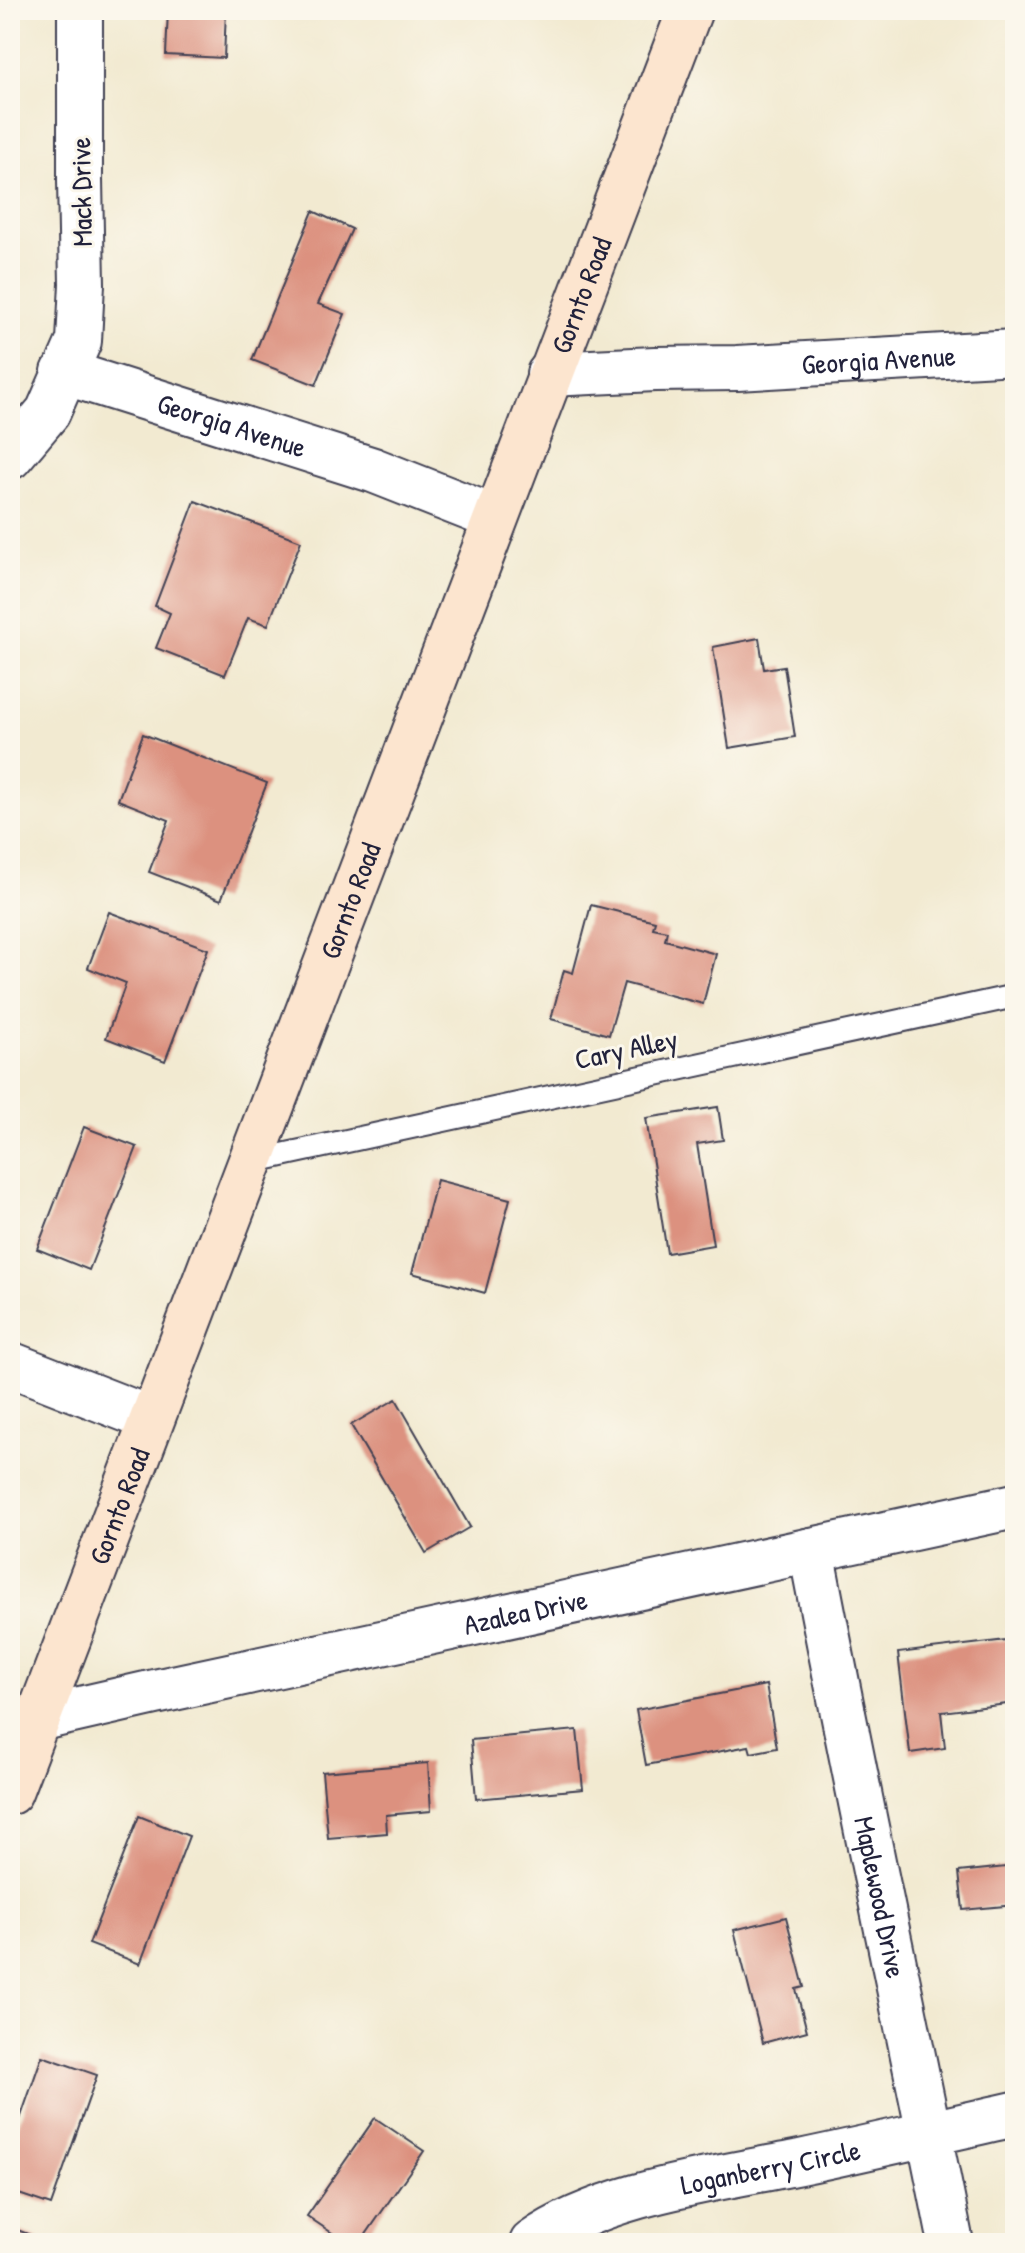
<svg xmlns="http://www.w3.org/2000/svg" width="1025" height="2253" font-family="'Patrick Hand',sans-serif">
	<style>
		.building { fill: #dc917f }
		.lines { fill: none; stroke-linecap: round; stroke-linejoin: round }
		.service-casing { stroke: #414052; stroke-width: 26 }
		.minor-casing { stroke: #414052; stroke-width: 48 }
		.tertiary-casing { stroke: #414052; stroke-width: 48 }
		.secondary-casing { stroke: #414052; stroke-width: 48 }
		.service { stroke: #fff; stroke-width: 22 }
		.minor { stroke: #fff; stroke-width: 44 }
		.tertiary { stroke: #fff; stroke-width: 44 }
		.secondary { stroke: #fce5cf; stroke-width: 44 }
		.labels { text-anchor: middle; stroke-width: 6; stroke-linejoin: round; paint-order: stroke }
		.street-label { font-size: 28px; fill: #22223b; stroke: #fbf7ec }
	</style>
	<rect width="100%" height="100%" fill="#fbf7ec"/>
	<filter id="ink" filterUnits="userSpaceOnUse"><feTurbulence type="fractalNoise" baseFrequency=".0125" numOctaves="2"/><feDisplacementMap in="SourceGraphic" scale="16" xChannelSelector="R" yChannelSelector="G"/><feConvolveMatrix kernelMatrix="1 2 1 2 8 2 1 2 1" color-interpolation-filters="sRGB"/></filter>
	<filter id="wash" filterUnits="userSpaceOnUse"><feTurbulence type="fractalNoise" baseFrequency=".006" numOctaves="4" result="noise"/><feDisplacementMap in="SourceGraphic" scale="32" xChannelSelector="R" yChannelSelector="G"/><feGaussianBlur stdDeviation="1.8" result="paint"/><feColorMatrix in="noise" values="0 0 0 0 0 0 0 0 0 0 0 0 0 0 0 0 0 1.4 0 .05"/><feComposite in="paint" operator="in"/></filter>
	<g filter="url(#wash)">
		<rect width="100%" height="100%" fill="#f2ead1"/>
		<g id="blocks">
			<g class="building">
				<polygon points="168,10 226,10 224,58 166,55"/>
				<polygon points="313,211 352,229 318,304 345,314 316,385 252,360"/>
				<polygon points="195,501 301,541 268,625 248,618 225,675 156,648 170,613 155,606"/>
				<polygon points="759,638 764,669 784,666 795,737 729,748 713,647"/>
				<polygon points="143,734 267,783 221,900 149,872 169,820 118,800"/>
				<polygon points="591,905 655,921 653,928 667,931 665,940 716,954 703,1004 624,983 609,1035 551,1019 564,970 573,973"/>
				<polygon points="109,912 208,949 165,1061 106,1038 126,983 88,968"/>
				<polygon points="718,1107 723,1140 697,1144 713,1245 667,1253 646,1118"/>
				<polygon points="84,1127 137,1147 89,1270 37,1249"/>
				<polygon points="437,1180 510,1199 485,1293 412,1273"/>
				<polygon points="396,1399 470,1527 426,1553 351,1425"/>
				<polygon points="1015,1639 1015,1703 941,1712 945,1748 910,1753 898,1653"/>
				<polygon points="766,1685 777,1748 751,1753 749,1746 646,1765 636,1710"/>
				<polygon points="577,1730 583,1789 476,1799 471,1740"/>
				<polygon points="428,1763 431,1811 386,1815 387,1833 328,1838 322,1772"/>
				<polygon points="139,1816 189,1836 140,1964 89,1944"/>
				<polygon points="1015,1866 1015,1905 963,1910 959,1872"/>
				<polygon points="786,1917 804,1987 796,1989 807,2031 763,2043 734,1930"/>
				<polygon points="42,2056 97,2075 51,2205 10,2191 10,2148"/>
				<polygon points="375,2118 424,2151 360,2243 347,2243 307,2216"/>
				<polygon points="10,2227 38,2238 36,2243 10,2243"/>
			</g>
		</g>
	</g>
	<g filter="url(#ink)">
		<use href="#blocks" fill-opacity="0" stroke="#414052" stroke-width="2"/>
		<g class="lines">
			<defs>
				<polyline id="service" points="250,1162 1015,996"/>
				<g id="minor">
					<path id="s1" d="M 64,372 L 373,470 L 495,518"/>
					<polyline points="10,457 48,412 79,341 82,284 80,180 80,10"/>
					<polyline points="10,1364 151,1419"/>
					<path id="s2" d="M 811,1550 C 855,1782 905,2012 951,2243"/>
					<path id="s3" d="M 37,1719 L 155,1692 L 1015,1506"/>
					<path id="s4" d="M 532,2243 C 603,2193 716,2179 800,2162 C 872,2147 943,2130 1015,2114"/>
				</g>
				<g id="tertiary">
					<path id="s5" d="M 549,374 L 655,369 L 737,368 L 1015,352"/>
				</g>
				<g id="secondary">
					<path id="s6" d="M 10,1792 L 690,10"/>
				</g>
			</defs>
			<use href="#service" class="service-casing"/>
			<use href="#minor" class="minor-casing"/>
			<use href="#tertiary" class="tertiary-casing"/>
			<use href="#secondary" class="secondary-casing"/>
			<use href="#service" class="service"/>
			<use href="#minor" class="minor"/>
			<use href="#tertiary" class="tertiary"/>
			<use href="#secondary" class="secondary"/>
		</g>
	</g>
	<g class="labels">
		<g class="street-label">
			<text transform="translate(81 192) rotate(-91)" y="10">Mack Drive</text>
			<text dy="10" stroke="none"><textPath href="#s6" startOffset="1602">Gornto Road</textPath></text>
			<text dy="10" stroke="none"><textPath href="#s5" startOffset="330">Georgia Avenue</textPath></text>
			<text dy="10" stroke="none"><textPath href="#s1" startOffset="176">Georgia Avenue</textPath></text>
			<text dy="10" stroke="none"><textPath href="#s6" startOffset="954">Gornto Road</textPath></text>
			<text transform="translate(626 1049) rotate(-12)" y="10">Cary Alley</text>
			<text dy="10" stroke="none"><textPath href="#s6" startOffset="306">Gornto Road</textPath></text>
			<text dy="10" stroke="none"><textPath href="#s3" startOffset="500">Azalea Drive</textPath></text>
			<text dy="10" stroke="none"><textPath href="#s2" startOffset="354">Maplewood Drive</textPath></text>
			<text dy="10" stroke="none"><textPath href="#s4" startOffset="252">Loganberry Circle</textPath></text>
		</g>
	</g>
	<rect width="1025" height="2253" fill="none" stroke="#fbf7ec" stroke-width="40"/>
</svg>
